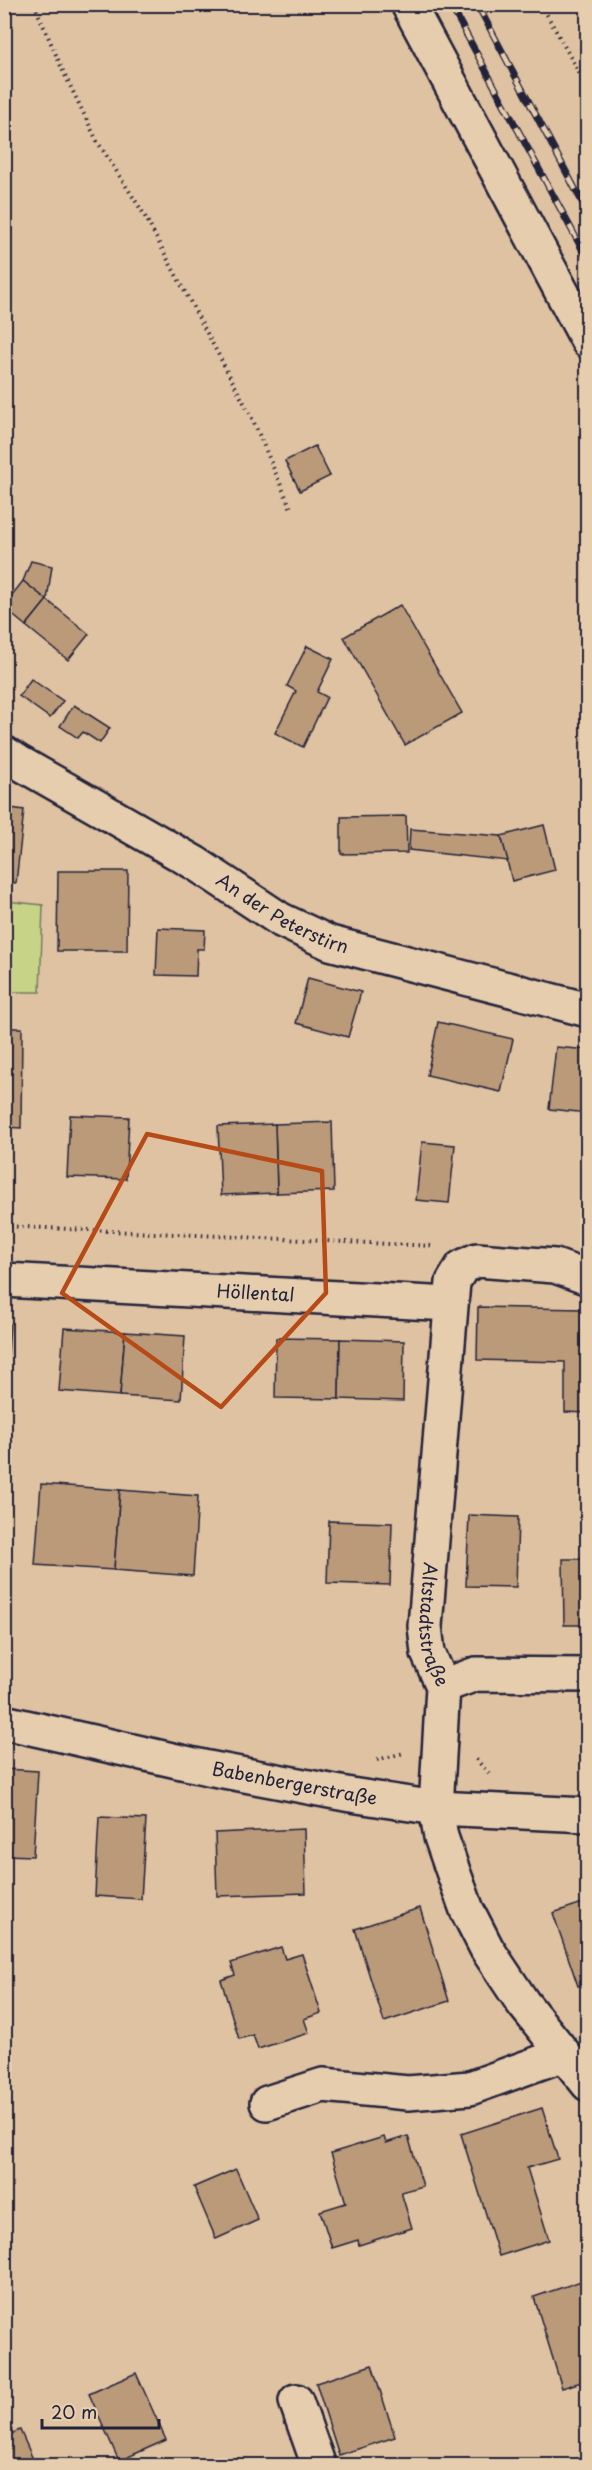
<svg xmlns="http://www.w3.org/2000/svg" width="592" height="2470" font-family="'Playpen Sans',sans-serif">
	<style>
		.green { fill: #c7d487; stroke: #747b61; stroke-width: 1.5 }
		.building { fill: #bb9a79; stroke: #22223b; stroke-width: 1.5 }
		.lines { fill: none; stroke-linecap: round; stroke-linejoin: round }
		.minor-casing { stroke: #22223b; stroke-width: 38 }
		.secondary-casing { stroke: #22223b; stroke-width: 38 }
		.path { stroke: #22223b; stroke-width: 4; stroke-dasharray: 1.5 4.5; stroke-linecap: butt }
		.minor { stroke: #e6cdae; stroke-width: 33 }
		.secondary { stroke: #e6cdae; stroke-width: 33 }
		.rail-casing { stroke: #22223b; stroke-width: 7 }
		.rail { stroke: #e6cdae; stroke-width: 4.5; stroke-dasharray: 14; stroke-linecap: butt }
		.marked { fill: none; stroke: #b64b18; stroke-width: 4.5; stroke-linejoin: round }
		.labels { text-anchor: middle; stroke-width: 5; stroke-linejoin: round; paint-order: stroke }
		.street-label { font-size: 18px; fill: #22223b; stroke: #e6cdae }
	</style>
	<rect width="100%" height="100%" fill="#dfc2a1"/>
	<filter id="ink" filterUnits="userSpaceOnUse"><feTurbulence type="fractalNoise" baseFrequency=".0167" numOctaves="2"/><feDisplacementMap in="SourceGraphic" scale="12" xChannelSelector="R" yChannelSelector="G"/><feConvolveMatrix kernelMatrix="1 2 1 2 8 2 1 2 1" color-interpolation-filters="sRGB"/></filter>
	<g filter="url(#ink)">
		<polygon class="green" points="5,901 43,905 40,992 5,992"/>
		<g class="building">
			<polygon points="315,446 330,476 300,491 285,461"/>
			<polygon points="31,561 52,566 47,600 23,581"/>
			<polygon points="23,581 47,600 26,626 4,608 4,605"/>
			<polygon points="47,600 89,634 68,660 26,626"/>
			<polygon points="400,605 462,713 405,745 344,637"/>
			<polygon points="307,646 333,659 317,692 327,697 303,747 275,733 296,691 287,686"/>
			<polygon points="31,679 63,701 50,718 19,696"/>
			<polygon points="74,705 110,728 100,743 83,732 78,738 60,726"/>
			<polygon points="4,807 24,810 16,883 4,882"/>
			<polygon points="406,816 407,853 341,854 341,817"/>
			<polygon points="544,825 555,870 512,881 501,836"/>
			<polygon points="410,829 501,836 508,861 409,850"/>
			<polygon points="58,871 128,871 127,951 57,951"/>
			<polygon points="158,928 205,930 204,949 197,949 196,976 156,975"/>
			<polygon points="308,978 361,992 348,1037 296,1023"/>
			<polygon points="438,1022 513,1039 501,1092 427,1075"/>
			<polygon points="4,1028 22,1028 21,1128 4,1127"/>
			<polygon points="556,1047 588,1050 588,1113 549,1109"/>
			<polygon points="70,1115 129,1117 126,1179 67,1177"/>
			<polygon points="332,1122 334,1191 277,1193 275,1124"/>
			<polygon points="275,1124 277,1193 221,1195 218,1126"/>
			<polygon points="422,1142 455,1145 449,1203 416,1200"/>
			<polygon points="478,1307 582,1309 581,1347 588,1347 588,1413 565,1412 565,1362 477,1360"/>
			<polygon points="4,1324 10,1324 6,1384 4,1384"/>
			<polygon points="64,1328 125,1332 120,1396 59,1391"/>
			<polygon points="125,1332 185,1336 181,1400 120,1396"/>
			<polygon points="276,1338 340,1339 339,1399 275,1398"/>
			<polygon points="340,1339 404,1341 403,1401 339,1399"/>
			<polygon points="41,1484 120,1490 114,1570 35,1565"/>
			<polygon points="120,1490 198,1496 193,1576 114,1570"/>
			<polygon points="469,1515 518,1517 516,1587 466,1586"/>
			<polygon points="329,1521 392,1523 390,1585 327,1583"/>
			<polygon points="563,1559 588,1559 588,1625 564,1625"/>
			<polygon points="4,1769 38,1771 33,1856 4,1855"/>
			<polygon points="99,1817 146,1819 141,1899 95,1896"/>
			<polygon points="304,1829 306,1893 217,1896 215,1833"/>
			<polygon points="588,1901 588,1983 578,1986 553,1913"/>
			<polygon points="420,1908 449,2001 384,2022 355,1929"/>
			<polygon points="281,1947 285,1959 302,1954 321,2013 304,2019 309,2033 258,2049 253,2035 239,2039 221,1980 235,1975 231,1963"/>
			<polygon points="542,2108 558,2159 527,2168 549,2240 499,2256 461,2134"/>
			<polygon points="408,2136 423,2186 401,2192 412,2228 359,2245 358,2240 332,2248 320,2211 346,2203 331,2153 384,2137 386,2143"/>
			<polygon points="236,2169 258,2220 216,2239 194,2187"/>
			<polygon points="587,2279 588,2380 562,2388 534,2297"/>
			<polygon points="372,2365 395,2437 339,2455 316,2383"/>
			<polygon points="136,2373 166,2440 119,2461 89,2394"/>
			<polygon points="20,2430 36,2466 4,2466 4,2437"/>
		</g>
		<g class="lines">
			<defs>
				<g id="minor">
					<path id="s1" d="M 4,753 L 18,762 L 195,863 L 281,920 L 330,943 L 588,1010"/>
					<path id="s2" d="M 588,1278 L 555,1266 L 477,1260 L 462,1267 L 453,1282 L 425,1626 L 428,1653 L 443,1686 L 436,1808 L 441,1837 L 450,1863 L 467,1910 L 487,1949 L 523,2003 L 588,2084"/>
					<path id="s3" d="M 4,1280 L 450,1304"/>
					<polyline points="443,1686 476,1674 588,1675"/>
					<path id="s4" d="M 4,1722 L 208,1768 L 351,1795 L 436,1808 L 588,1815"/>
					<polyline points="267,2103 323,2085 408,2093 470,2088 564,2054"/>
					<polyline points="296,2401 319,2466"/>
				</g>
				<polyline id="secondary" points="408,4 588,341"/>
			</defs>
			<use href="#minor" class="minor-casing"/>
			<use href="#secondary" class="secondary-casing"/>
			<g class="path">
				<polyline points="34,4 63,71 97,141 142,211 251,416 292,511"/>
				<polyline points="541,4 588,89"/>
				<polyline points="4,1226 433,1246"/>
				<polyline points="476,1759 489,1774"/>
				<polyline points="377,1760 404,1753"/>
			</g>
			<use href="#minor" class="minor"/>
			<use href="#secondary" class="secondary"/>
			<defs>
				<g id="rail">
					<polyline points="450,4 588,260"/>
					<polyline points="477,4 588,213"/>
				</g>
			</defs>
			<use href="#rail" class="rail-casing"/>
			<use href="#rail" class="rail"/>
		</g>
	</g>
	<path class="marked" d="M 147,1134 L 322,1171 L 326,1293 L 221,1407 L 62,1293 Z"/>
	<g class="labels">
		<g class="street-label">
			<text dy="6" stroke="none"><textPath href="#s1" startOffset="322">An der Peterstirn</textPath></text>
			<text dy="6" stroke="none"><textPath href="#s3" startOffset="252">Höllental</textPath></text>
			<text dy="6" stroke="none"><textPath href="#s2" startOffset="492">Altstadtstraße</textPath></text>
			<text dy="6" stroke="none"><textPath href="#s4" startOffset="297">Babenbergerstraße</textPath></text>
		</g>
	</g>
	<rect width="592" height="2470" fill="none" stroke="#e6cdae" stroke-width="24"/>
	<rect x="12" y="12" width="568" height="2446" fill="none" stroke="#22223b" stroke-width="2" filter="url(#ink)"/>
	<path d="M42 2419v9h117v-9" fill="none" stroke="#22223b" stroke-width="3"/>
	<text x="51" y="2419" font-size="18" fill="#22223b" stroke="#e6cdae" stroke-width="4.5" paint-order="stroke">20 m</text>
</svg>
